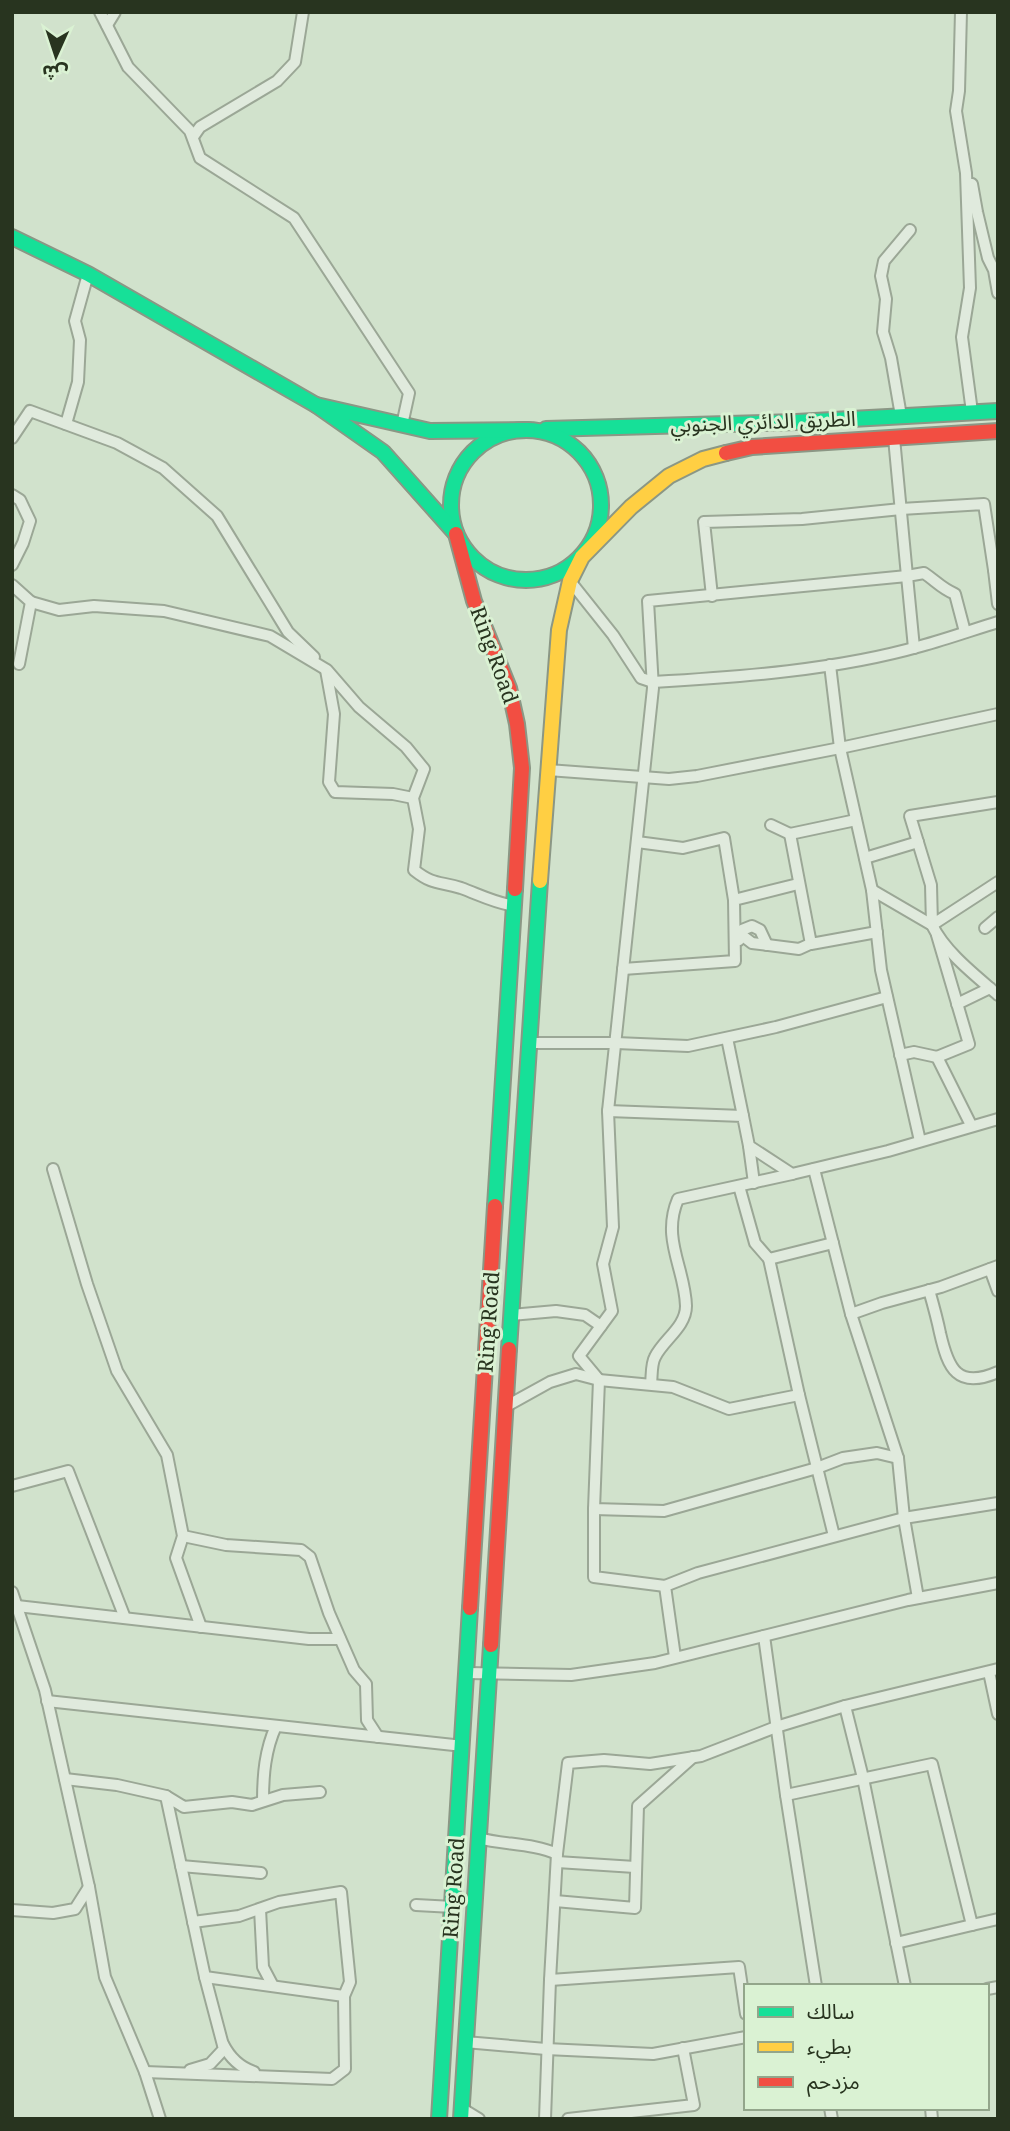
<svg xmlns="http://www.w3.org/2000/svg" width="1010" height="2131" font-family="'Noto Serif','Noto Sans Arabic',serif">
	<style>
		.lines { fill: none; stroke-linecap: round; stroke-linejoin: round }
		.street-casing { stroke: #9ba796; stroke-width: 14 }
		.fast-casing { stroke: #8b9785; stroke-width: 18 }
		.slow-casing { stroke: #8b9785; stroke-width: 18 }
		.jam-casing { stroke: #8b9785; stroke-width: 18 }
		.street { stroke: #e0eadd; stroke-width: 10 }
		.fast { stroke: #16e098; stroke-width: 14 }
		.slow { stroke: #ffcf43; stroke-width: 14 }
		.jam { stroke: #f24e42; stroke-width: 14 }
		.labels { text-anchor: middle; stroke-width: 6; stroke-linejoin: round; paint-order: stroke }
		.street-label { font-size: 21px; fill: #28341f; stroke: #daf2d3 }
	</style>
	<rect width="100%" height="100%" fill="#d1e2cc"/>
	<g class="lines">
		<defs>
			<g id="street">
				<polyline points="100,12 128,67 190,131 200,158 294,218 409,393 402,425"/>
				<polyline points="961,12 959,91 956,111 966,173 970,288 962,337 972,412"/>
				<polyline points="107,25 115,12"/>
				<polyline points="193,137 200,127 277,81 295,62 303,12"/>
				<polyline points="972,184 977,212 988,258 994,270 998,293"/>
				<polyline points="901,416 891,358 883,332 886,299 881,276 884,261 910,230"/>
				<polyline points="66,424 78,382 80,340 75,321 88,274"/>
				<polyline points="12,438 30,411 117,443 163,468 217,516 288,632 314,657"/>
				<polyline points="894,438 907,576 648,601 653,688 608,1111 613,1227 603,1264 612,1311 579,1356 599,1380 594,1509 664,1511 817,1468 843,1458 877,1453 898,1458"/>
				<polyline points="12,495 20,500 30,521 23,543 12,565"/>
				<polyline points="994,570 998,604"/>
				<path d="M 570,581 L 613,635 L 641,678 L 653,682 C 740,677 837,670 921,646 C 947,639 972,630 998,622"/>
				<polyline points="12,585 31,602 19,664"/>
				<polyline points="712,596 704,522 802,519 901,509 984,504 994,570 998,569"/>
				<path d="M 31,602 L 59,610 L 94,606 L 164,611 L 270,636 L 327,670 L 359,707 L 406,747 L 424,769 L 413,798 L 419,829 L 414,870 C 434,886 440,881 461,888 C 480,895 495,903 515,906"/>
				<path d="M 914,648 L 907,576 L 924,573 C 936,581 941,588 955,594 L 965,632"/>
				<polyline points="830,665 840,748 872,890 881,970 920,1141"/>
				<polyline points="326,670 334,714 329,782 335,792 393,794 413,798"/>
				<polyline points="548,770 669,779 697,776 840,748 998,714"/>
				<polyline points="998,802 910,816 931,885 932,925 998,882"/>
				<polyline points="856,820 790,834 811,944 877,932"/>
				<polyline points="771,825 790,834"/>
				<polyline points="637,842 683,848 724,838 734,900"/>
				<polyline points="865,858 918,842"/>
				<path d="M 872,890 L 932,925 C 945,952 975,975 998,995"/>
				<polyline points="985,928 998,917"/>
				<polyline points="735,930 752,943 799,949 810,944"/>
				<polyline points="937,935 969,1044 937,1057 971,1125"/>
				<polyline points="739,940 742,930 752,926 760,930 767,945"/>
				<polyline points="623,969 735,961 734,900 798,884"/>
				<polyline points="957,1004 990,988"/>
				<polyline points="727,1038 743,1116"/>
				<polyline points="528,1043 616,1043 688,1046 776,1027 887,997"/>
				<polyline points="900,1055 914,1052 937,1057"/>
				<polyline points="608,1111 743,1116 749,1146 792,1174 888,1151 998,1119"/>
				<polyline points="749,1146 754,1183"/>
				<polyline points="53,1169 87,1284 117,1371 167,1455 183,1536 176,1558 201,1627"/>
				<polyline points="814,1169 851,1314 898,1458 904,1518 918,1598"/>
				<polyline points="739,1186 755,1243 769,1259 833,1243"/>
				<polyline points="769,1259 799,1395 834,1536"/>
				<polyline points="990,1269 998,1291"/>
				<path d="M 929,1290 C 933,1304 937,1318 940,1333 C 948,1368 957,1390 998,1372"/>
				<polyline points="851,1314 882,1303 941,1287 998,1266"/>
				<polyline points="511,1315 556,1311 585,1315 601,1326"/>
				<path d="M 651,1384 C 652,1376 651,1364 655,1357 C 663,1340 686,1327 686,1306 C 685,1268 661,1239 678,1199 L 792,1174"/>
				<polyline points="505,1407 550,1382 576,1374 599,1380 673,1387 729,1409 799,1395"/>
				<polyline points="12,1486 68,1471 125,1618"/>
				<polyline points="594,1509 594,1577 665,1586"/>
				<polyline points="183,1536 226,1545 301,1550 310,1557 329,1613 354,1670 366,1684 367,1720 378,1737"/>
				<polyline points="12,1592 45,1690 89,1887 105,1977 145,2072 160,2119"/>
				<polyline points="17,1606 309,1639 340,1639"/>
				<polyline points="764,1636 786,1795 816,1986"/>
				<polyline points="675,1657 665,1586 698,1573 904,1518 998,1503"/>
				<polyline points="989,1672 998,1714"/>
				<polyline points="467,1673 571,1675 655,1663 908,1600 998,1583"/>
				<polyline points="47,1701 463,1746"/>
				<polyline points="845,1706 863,1778 905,1986"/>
				<polyline points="65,1779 117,1785 166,1796"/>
				<polyline points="786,1795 932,1764 972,1925 896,1943"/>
				<path d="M 263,1801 C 263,1775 265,1750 276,1726"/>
				<path d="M 478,1838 C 504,1845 533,1843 557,1854"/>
				<polyline points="557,1862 635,1867"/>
				<polyline points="181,1866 261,1873"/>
				<polyline points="555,1901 635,1908 638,1806 693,1757"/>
				<polyline points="416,1905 453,1907"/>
				<polyline points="260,1909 263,1967 273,1986"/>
				<polyline points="12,1910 53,1913 75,1909 89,1887"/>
				<polyline points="193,1922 239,1916 279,1902 341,1892 350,1982 344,1996"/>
				<polyline points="972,1925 998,1919"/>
				<polyline points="987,1989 998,1987"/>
				<polyline points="746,2014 739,1967 550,1980 557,1854 568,1763 604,1760 650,1764 701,1756 776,1727 845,1706 998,1669"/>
				<polyline points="465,2042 546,2049 653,2054 746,2037"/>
				<path d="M 223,2044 C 230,2058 239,2067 254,2072"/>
				<polyline points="190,2070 210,2064 224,2049 205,1977"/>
				<polyline points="145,2072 332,2079 345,2069 344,1996 205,1977 166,1796 184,1807 232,1802 252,1805 283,1795 320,1792"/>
				<polyline points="461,2108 479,2119"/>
				<polyline points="830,2108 832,2119"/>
				<polyline points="931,2108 932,2119"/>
				<polyline points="545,2119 550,1980"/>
				<polyline points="568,2119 694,2105 683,2048"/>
			</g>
			<g id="fast">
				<polyline points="12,237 88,274 316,405"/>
				<polyline points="546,429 796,422 998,411"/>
				<circle cx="526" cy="505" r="75"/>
				<polyline points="456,534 383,452 316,405 430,431 528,430"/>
				<polyline points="495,1206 515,889"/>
				<polyline points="509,1349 540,881"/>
				<polyline points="439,2119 470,1608"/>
				<polyline points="461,2119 491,1645"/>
			</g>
			<polyline id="slow" points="540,881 559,630 570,581 582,557 631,507 669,476 703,459 726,453"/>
			<g id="jam">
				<polyline points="726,453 752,447 998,431"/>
				<polyline points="456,534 474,601 509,688 517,724 522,768 515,889"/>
				<polyline points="470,1608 495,1206"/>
				<polyline points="491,1645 509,1349"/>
			</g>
		</defs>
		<use href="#street" class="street-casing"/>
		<use href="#fast" class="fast-casing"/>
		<use href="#slow" class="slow-casing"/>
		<use href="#jam" class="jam-casing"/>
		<use href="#street" class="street"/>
		<use href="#fast" class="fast"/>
		<use href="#slow" class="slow"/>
		<use href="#jam" class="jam"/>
	</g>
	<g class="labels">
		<g class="street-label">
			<text transform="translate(763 422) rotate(-2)" y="7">الطريق الدائري الجنوبي</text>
			<text transform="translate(494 655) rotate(70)" y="7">Ring Road</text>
			<text transform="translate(489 1322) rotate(-86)" y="7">Ring Road</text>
			<text transform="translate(454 1888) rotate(-86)" y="7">Ring Road</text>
		</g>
	</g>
	<rect width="1010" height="2131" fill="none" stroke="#28341f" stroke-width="28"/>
	<rect x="744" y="1984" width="245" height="126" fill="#daf2d3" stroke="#93a68b" stroke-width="2"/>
	<rect x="758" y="2007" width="35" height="10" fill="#16e098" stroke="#93a68b" stroke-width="2"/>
	<text x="807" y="2019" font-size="21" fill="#28341f">سالك</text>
	<rect x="758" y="2042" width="35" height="10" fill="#ffcf43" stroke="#93a68b" stroke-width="2"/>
	<text x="807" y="2054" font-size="21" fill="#28341f">بطيء</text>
	<rect x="758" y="2077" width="35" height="10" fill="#f24e42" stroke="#93a68b" stroke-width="2"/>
	<text x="807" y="2089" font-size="21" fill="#28341f">مزدحم</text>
	<g transform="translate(56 56) rotate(183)" stroke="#daf2d3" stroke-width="5" paint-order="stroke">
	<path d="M0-5L12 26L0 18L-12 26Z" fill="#28341f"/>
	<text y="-10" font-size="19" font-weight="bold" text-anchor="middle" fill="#28341f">ش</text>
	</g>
</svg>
